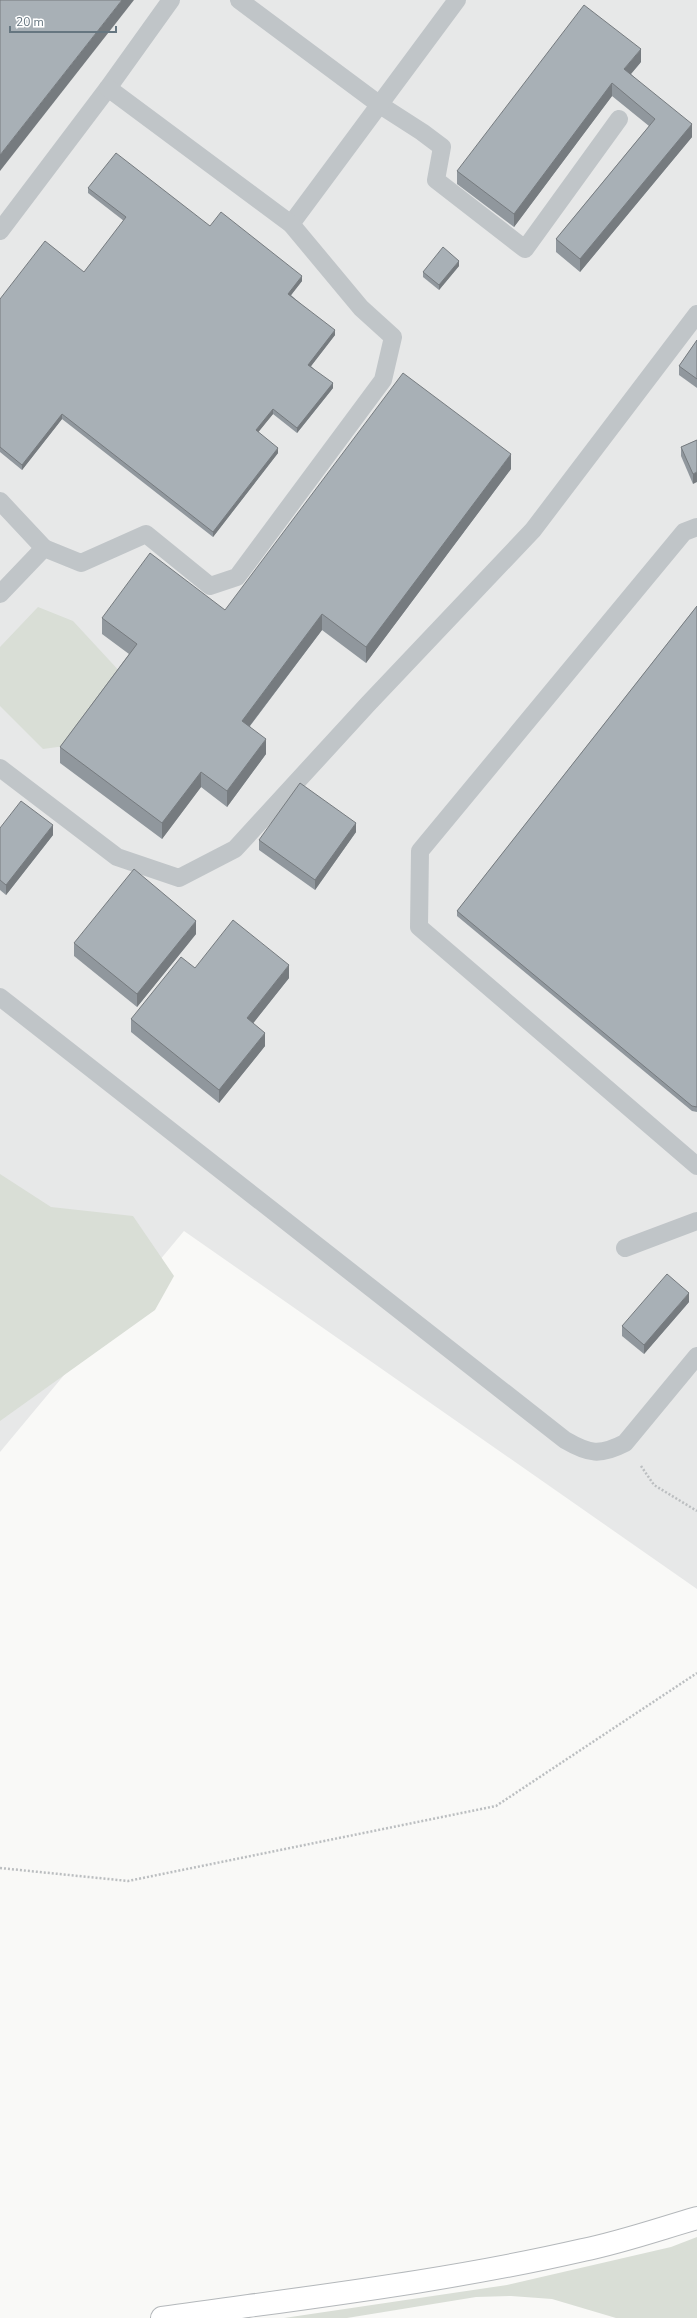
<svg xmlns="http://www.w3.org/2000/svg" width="697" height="2318" font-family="'Nunito Sans',sans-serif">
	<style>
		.built { fill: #e7e8e8 }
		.green { fill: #d9ded6 }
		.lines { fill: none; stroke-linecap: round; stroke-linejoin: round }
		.highway-casing { stroke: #b4b8bb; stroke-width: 24 }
		.path { stroke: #bbbec0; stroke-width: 2.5; stroke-dasharray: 2 2; stroke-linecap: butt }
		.lane { stroke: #c0c5c8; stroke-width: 18 }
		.highway { stroke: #fff; stroke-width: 22 }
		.wall { fill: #90979d }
		.shaded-wall { fill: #767b7f }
		.building { fill: #a8b0b6; stroke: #767b7f }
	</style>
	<rect width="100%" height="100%" fill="#f9f9f7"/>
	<polygon class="built" points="0,0 697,0 697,1589 184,1231 0,1452"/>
	<g class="green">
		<polygon points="38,607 73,621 122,674 72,745 43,749 0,706 0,647"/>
		<polygon points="0,1174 51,1207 133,1216 174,1276 155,1310 0,1421"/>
		<polygon points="697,2237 697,2318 616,2318 552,2299 511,2296 476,2297 347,2318 284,2318 507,2285 671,2247"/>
	</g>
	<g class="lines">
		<defs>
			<path id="highway" d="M 162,2318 C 302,2298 444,2282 583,2250 C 622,2242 659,2229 697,2218"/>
		</defs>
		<use href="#highway" class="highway-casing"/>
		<g class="path">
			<polyline points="641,1466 654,1485 697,1511"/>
			<polyline points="0,1868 128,1881 496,1806 697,1673"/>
		</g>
		<g class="lane">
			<polyline points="239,0 380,105 422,132 442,147 436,180 525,249 619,119"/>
			<polyline points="291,224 457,0"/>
			<polyline points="0,231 108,88 171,0"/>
			<polyline points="0,501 44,548"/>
			<polyline points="697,527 684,532 420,851 419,927 697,1166"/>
			<polyline points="0,594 44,548 81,563 146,534 210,586 237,577 383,380 393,337 361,308 291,224 108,88"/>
			<polyline points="0,768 117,857 179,878 235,849 368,704 533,530 697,314"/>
			<path d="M 0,997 L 565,1440 C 589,1454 600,1456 625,1443 L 697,1356"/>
			<polyline points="625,1248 697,1221"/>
		</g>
		<use href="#highway" class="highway"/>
	</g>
	<g class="wall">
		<polygon points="641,62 631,74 692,137 580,272 556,252 556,239 649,126 612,96 514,227 457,184 457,171"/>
		<polygon points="88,188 210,226 302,281 291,295 335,335 311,366 333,388 297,433 273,414 258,432 278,453 213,537 62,419 22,470 0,452 0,299 84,272 124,221 88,193"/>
		<polygon points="459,266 439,290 423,277 423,272"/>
		<polygon points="697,340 697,388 679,375 679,366"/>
		<polygon points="697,440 693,484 681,456 681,447"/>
		<polygon points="511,469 366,663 322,630 250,726 266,754 227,807 201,787 162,839 60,763 60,747 129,654 102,634 102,618 225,610"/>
		<polygon points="697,606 697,1112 692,1111 457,916 457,911"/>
		<polygon points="0,828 53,835 6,895 0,890"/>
		<polygon points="356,832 315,890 259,850 259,840"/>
		<polygon points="196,934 137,1007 74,956 74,943"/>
		<polygon points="195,968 289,978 253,1023 265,1046 219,1103 131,1032 131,1019"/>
		<polygon points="689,1302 644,1354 622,1336 622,1326"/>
	</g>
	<g class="shaded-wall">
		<polygon points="122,0 134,0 0,171 0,155"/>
		<polygon points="641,49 641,62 624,82 624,69"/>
		<polygon points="612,83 612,96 514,227 514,214"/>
		<polygon points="692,124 692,137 580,272 580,259"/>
		<polygon points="459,261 459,266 439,290 439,285"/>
		<polygon points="302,276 302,281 288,299 288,294"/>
		<polygon points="335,330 335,335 308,370 308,365"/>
		<polygon points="333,383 333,388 297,433 297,428"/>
		<polygon points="273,409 273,414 256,435 256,430"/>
		<polygon points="62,414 62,419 22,470 22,465"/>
		<polygon points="278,448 278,453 213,537 213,532"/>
		<polygon points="511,454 511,469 366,663 366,647"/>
		<polygon points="697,472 697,482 693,484 693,474"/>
		<polygon points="322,614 322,630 242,736 242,721"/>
		<polygon points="266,739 266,754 227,807 227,791"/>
		<polygon points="201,772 201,787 162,839 162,823"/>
		<polygon points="356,823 356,832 315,890 315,880"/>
		<polygon points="53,825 53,835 6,895 6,885"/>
		<polygon points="196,921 196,934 137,1007 137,994"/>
		<polygon points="289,965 289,978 247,1031 247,1018"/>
		<polygon points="265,1033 265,1046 219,1103 219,1090"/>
		<polygon points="689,1293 689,1302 644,1354 644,1345"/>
	</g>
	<g class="building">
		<polygon points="0,0 122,0 0,155"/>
		<polygon points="584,5 641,49 624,69 692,124 580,259 556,239 655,119 612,83 514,214 457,171"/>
		<polygon points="116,153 210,226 221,212 302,276 288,294 335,330 308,365 333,383 297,428 273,409 256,430 278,448 213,532 62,414 22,465 0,447 0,299 45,241 84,272 126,217 88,188"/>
		<polygon points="443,247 459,261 439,285 423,272"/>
		<polygon points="697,340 697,379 679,366"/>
		<polygon points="403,373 511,454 366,647 322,614 242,721 266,739 227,791 201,772 162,823 60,747 137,644 102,618 150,553 225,610"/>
		<polygon points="697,440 697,472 693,474 681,447"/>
		<polygon points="697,606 697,1107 692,1106 457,911"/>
		<polygon points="300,783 356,823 315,880 259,840"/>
		<polygon points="21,801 53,825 6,885 0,880 0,828"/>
		<polygon points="134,869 196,921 137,994 74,943"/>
		<polygon points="233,920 289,965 247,1018 265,1033 219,1090 131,1019 181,957 195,968"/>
		<polygon points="667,1274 689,1293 644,1345 622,1326"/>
	</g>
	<path d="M10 26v6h106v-6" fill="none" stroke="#667680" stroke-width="2"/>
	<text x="16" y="26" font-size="12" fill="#667680" stroke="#ffffff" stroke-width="3" paint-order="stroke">20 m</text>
</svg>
